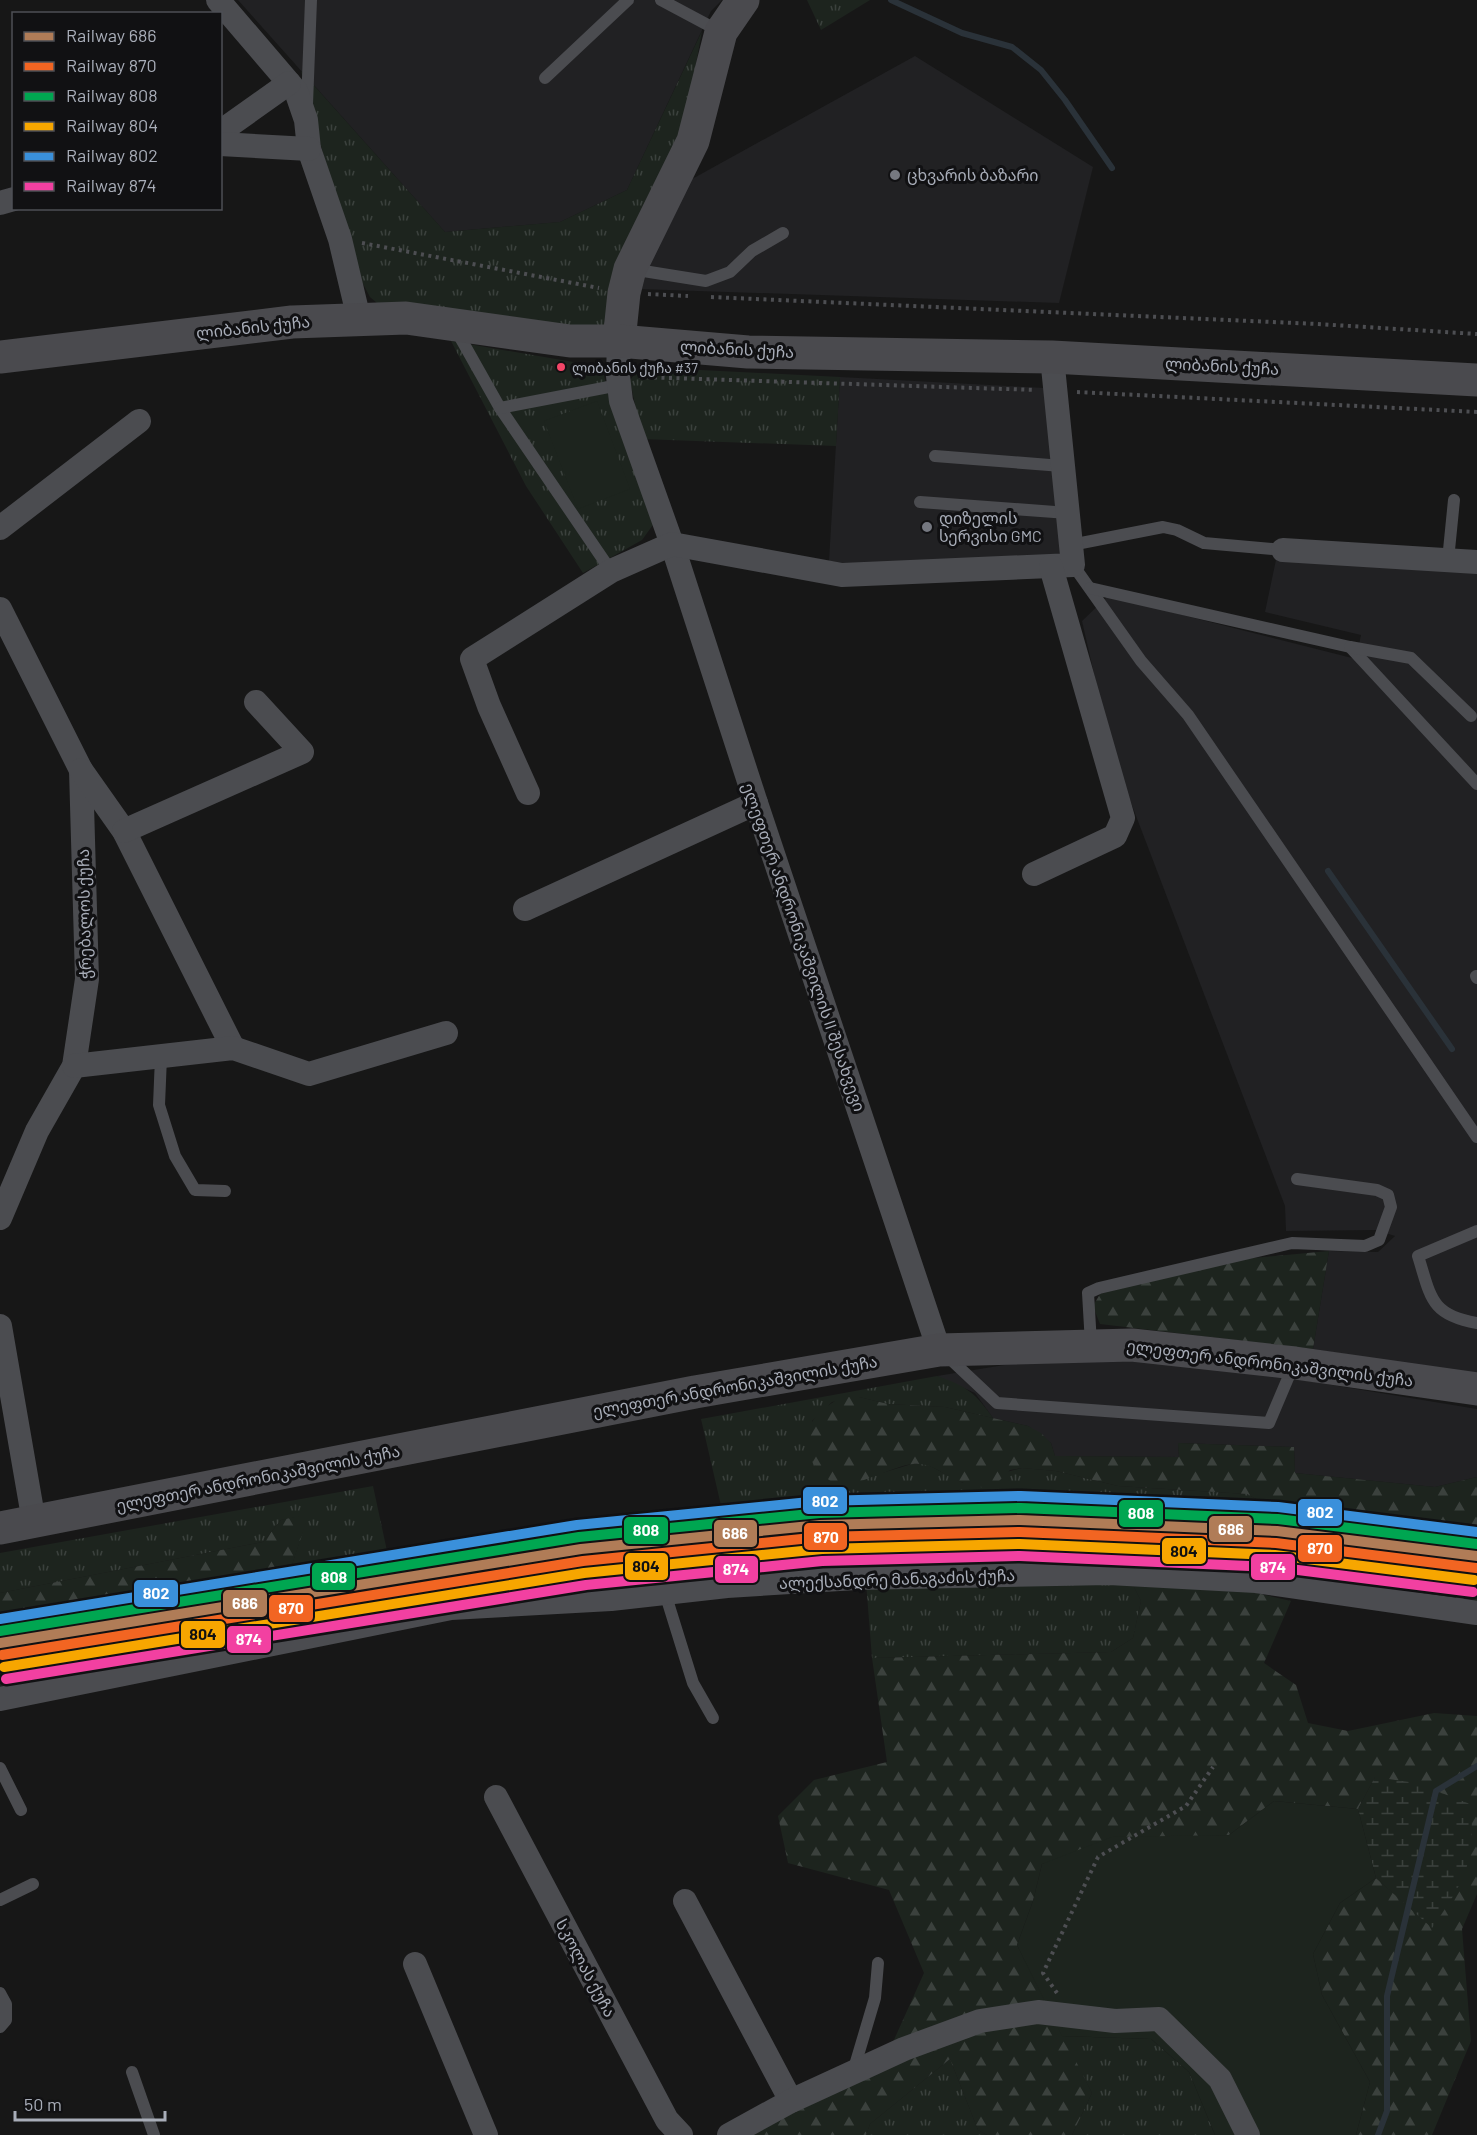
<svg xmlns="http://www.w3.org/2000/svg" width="1477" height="2135" font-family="Barlow,'Noto Sans Georgian',sans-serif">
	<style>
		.built { fill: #212123 }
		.grass { fill: url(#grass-tufts) }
		.forest { fill: url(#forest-firs) }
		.wetland { fill: url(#wetland-marsh) }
		.green { fill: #1d241e }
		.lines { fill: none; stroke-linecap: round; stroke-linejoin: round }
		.stream { stroke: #2a3239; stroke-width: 6 }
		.path { stroke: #4d4e52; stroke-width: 4; stroke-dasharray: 3 4.5; stroke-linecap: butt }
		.lane { stroke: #4b4c50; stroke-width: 12 }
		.street { stroke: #4b4c50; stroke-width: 24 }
		.secondary { stroke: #4a4a4e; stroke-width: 33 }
		.rail-1-casing { stroke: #111113; stroke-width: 15 }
		.rail-2-casing { stroke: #111113; stroke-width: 15 }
		.rail-3-casing { stroke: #111113; stroke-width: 15 }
		.rail-4-casing { stroke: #111113; stroke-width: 15 }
		.rail-5-casing { stroke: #111113; stroke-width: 15 }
		.rail-6-casing { stroke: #111113; stroke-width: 15 }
		.rail-1 { stroke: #b07c57; stroke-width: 10 }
		.rail-2 { stroke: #f26522; stroke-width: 10 }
		.rail-3 { stroke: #00a651; stroke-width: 10 }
		.rail-4 { stroke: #f7a600; stroke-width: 10 }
		.rail-5 { stroke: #3a90db; stroke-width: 10 }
		.rail-6 { stroke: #f240a1; stroke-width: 10 }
		.poi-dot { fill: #757880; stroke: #111113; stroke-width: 2 }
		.bus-dot { fill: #f34667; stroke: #111113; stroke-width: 2 }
		.labels { text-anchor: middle; stroke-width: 6; stroke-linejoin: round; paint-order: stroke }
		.bus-label { font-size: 14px; fill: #a8adb8; stroke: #111113; text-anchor: start }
		.poi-label { font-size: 16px; fill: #a8adb8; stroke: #111113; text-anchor: start }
		.street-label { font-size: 16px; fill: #a8adb8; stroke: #111113 }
		.line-badge { stroke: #111113; stroke-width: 2 }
		.badge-label { font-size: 16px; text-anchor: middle; font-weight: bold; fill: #fff }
		.pale-badge-label { font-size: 16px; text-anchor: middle; font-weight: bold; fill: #111 }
	</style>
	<defs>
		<pattern id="grass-tufts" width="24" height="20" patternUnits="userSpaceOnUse" patternTransform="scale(1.5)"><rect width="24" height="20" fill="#1d241e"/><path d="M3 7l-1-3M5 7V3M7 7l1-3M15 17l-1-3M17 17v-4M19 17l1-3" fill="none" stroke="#3b413d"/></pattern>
		<pattern id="forest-firs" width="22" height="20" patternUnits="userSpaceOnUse" patternTransform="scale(1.5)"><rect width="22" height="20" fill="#1d241e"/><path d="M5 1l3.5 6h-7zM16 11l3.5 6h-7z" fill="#3b413d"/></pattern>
		<pattern id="wetland-marsh" width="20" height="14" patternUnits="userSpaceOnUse" patternTransform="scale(1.5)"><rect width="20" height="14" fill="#1d241e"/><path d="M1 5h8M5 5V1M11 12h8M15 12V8" fill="none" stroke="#3b413d"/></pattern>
	</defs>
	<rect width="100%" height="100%" fill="#171717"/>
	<g class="built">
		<polygon points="238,0 722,0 711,11 627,190 560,222 445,232"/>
		<polygon points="915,56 1093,167 1059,303 638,289 683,184"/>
		<polygon points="840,377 1045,388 1064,550 1055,559 860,565 829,561"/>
		<polygon points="1277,555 1477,569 1477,1375 1313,1349 1329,1251 1378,1252 1395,1236 1376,1230 1286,1231 1285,1206 1112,753 1082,621 1108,596 1356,659 1361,635 1265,612"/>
		<polygon points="1047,1358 1155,1361 1247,1371 1477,1409 1477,1477 1435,1487 1295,1473 1294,1447 1178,1443 1179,1457 1055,1456 1051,1443 1028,1426 993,1418 975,1393 937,1376"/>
		<polygon points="873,1504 1129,1506 1338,1521 1477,1536 1477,1582 1128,1547 943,1543 664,1561 412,1594 0,1663 0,1619 482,1535 666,1518"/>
	</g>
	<g class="grass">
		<polygon points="807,0 870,0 821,30"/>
		<polygon points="702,31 684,128 605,327 574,329 383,308 370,297 353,265 301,71 445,232 560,222 627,190"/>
		<polygon points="451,341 602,367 610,401 655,522 642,540 583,573 526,486"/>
		<polygon points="641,367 840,377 836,446 642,439 630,380"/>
		<path d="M 937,1376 C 967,1386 975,1393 993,1418 L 945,1407 L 888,1404 L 859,1397 L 832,1402 L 812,1421 L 845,1484 L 912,1464 L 926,1464 L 963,1483 L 1022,1468 L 1056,1471 L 1118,1486 L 1247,1494 L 1291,1518 L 1129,1506 L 873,1504 L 723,1514 L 701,1419 Z"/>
		<polygon points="373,1486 387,1551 291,1568 308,1515 281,1520 263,1542 0,1593 0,1553"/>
		<polygon points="866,1582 1133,1585 1141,1601 1133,1638 1111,1652 872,1658"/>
		<polygon points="1062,2036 1151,2039 1189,2072 1215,2135 1072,2135 1092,2093"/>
		<polygon points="950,2059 978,2130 987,2135 866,2135 870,2124"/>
	</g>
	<g class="forest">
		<polygon points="1329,1251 1313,1349 1100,1324 1093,1306 1100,1294 1115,1288 1243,1259"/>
		<path d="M 844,1397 L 859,1397 L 888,1404 L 945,1407 L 1028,1426 L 1041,1433 L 1051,1443 L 1055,1456 L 1179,1457 L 1178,1443 L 1294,1447 L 1295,1473 L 1435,1487 L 1477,1477 L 1477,1536 L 1291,1518 L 1247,1494 L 1118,1486 L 1056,1471 L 1022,1468 L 1010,1470 L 991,1489 C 982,1487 972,1486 964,1483 C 946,1478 933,1462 913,1464 C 891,1466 854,1490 834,1483 C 829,1481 824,1475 820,1471 C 792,1442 811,1410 844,1397 Z"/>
		<polygon points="309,1514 291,1568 0,1619 0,1593 263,1542 281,1520"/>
		<polygon points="943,1543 1128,1547 1477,1582 1477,1604 1174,1568 945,1563 709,1572 458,1603 0,1687 0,1663 412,1594 664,1561"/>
		<polygon points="1133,1585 1252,1592 1291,1601 1264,1663 1296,1685 1308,1723 1348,1731 1434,1713 1477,1716 1477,1894 1462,1929 1471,2041 1432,2135 1356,2135 1370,2082 1322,1995 1313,1954 1340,1903 1376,1878 1432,1927 1375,1777 1358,1809 1274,1801 1229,1835 1187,1837 1042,1864 1033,1901 1017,1945 1092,2093 1072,2135 987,2135 978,2130 950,2059 870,2124 866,2135 748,2135 880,2071 924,1973 889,1890 788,1863 778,1816 814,1780 887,1762 872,1658 1111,1652 1133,1638 1141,1601"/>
	</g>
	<path class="wetland" d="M 1375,1777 L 1416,1783 L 1470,1804 C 1477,1861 1464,1882 1432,1928 L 1376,1878 L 1358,1809 Z"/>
	<g class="green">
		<polygon points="597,401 630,489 578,509 544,421"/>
		<polygon points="1274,1801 1358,1809 1376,1878 1340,1903 1313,1954 1322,1995 1370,2082 1356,2135 1215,2135 1189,2072 1151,2039 1062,2036 1017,1945 1033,1901 1042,1864 1112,1837 1229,1835"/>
	</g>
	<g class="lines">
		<g class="stream">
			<polyline points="891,0 962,33 1012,47 1041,70 1065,100 1112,168"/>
			<polyline points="1328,871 1452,1049"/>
			<polyline points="1378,2135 1387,2111 1387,1996 1436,1791 1477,1766"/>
		</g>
		<g class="path">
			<polyline points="362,243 599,288"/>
			<polyline points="648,294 688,296"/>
			<polyline points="711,297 1318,324 1477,334"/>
			<polyline points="576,369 599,372"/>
			<polyline points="639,377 1036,390"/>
			<polyline points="1077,392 1477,412"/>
			<polyline points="1057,1993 1043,1973 1098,1857 1186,1806 1213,1767"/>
		</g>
		<g class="lane">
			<polyline points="661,0 721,32"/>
			<polyline points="545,78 628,0"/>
			<polyline points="307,104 311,0"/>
			<polyline points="631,269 706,281 730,272 752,251 783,233"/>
			<polyline points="456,330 500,408 611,571"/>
			<polyline points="500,408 619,385"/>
			<polyline points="935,456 1062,466"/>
			<polyline points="920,502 1068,513"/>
			<polyline points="1071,545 1163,527 1177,530 1204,543 1283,550"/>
			<polyline points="1448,560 1454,500"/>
			<polyline points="1073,565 1141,661 1188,715 1477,1137"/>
			<polyline points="1090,588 1350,647 1477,784"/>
			<polyline points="1350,647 1411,658 1471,716"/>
			<polyline points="1476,976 1477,978"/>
			<polyline points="161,1057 159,1105 175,1156 195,1190 225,1191"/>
			<path d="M 1477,1231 L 1418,1256 C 1431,1297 1430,1315 1477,1323"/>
			<polyline points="1091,1344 1088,1293 1099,1288 1292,1243 1365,1246 1379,1240 1391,1207 1388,1195 1377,1190 1297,1179"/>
			<polyline points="947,1356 997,1403 1269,1423 1294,1364"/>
			<polyline points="665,1593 693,1683 713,1718"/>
			<polyline points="0,1768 21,1810"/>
			<polyline points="0,1900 33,1884"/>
			<polyline points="0,1993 6,2004 6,2020 0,2027"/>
			<polyline points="132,2072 154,2135"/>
			<polyline points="853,2072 875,1998 878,1963"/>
		</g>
		<g class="street">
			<polyline points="218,0 296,91 306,120 309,149 340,239 359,319"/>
			<polyline points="220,132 289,83"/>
			<polyline points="220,144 309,149"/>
			<polyline points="0,203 14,199"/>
			<polyline points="619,341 618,376 621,401 672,544 756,803 939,1350"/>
			<polyline points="0,528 139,421"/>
			<polyline points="1283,550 1477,562"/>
			<polyline points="0,609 81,770 87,979 74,1066 37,1131 0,1218"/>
			<polyline points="81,770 124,831 233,1048"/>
			<polyline points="528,793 489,706 472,659 611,571 672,544 842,575 1073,565 1052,357"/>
			<polyline points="124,831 302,752 256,702"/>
			<polyline points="1034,874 1115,836 1123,818 1051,567"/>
			<polyline points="525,909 756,803"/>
			<polyline points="74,1066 233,1048 309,1074 446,1033"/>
			<polyline points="0,1326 34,1522"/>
			<polyline points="0,1699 451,1608 611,1599 727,1586 856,1578 1109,1573 1256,1581 1477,1613"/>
			<polyline points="496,1797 667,2120 681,2135"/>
			<polyline points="685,1901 791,2101"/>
			<polyline points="415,1964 486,2135"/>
			<polyline points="729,2135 791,2101 904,2049 980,2021 1038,2012 1115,2021 1159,2019 1220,2079 1248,2135"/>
		</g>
		<g class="secondary">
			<polyline points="619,341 624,293 630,269 693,141 721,32 743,0"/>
			<polyline points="0,357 292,322 406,318 570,341 619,341 748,352 1052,357 1477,380"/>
			<polyline points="0,1528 695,1392 939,1350 1132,1345 1295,1363 1477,1389"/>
		</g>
		<defs>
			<polyline id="rail-1" points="0,1643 581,1549 820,1525 1020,1520 1277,1531 1477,1556"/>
			<polyline id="rail-2" points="2,1655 583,1561 821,1537 1020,1532 1276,1543 1476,1568"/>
			<polyline id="rail-3" points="0,1631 579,1537 820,1513 1021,1508 1278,1519 1477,1544"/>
			<polyline id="rail-4" points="4,1667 584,1573 822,1549 1020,1544 1275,1555 1474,1580"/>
			<polyline id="rail-5" points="0,1619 577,1525 819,1501 1021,1496 1278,1507 1477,1532"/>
			<polyline id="rail-6" points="6,1679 586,1585 822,1561 1020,1556 1274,1567 1473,1592"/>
		</defs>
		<use href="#rail-1" class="rail-1-casing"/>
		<use href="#rail-2" class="rail-2-casing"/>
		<use href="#rail-3" class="rail-3-casing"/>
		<use href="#rail-4" class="rail-4-casing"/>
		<use href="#rail-5" class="rail-5-casing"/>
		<use href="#rail-6" class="rail-6-casing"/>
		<use href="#rail-1" class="rail-1"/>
		<use href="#rail-2" class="rail-2"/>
		<use href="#rail-3" class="rail-3"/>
		<use href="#rail-4" class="rail-4"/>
		<use href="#rail-5" class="rail-5"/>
		<use href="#rail-6" class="rail-6"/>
	</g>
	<g class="poi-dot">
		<circle cx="895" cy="175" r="6"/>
		<circle cx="927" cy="527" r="6"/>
	</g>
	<circle class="bus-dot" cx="561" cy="367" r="5"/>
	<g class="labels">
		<g class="bus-label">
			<text x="572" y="373">ლიბანის ქუჩა #37</text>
		</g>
		<g class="poi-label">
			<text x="907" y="181">ცხვარის ბაზარი</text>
			<text x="939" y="524">დიზელის<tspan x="939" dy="18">სერვისი GMC</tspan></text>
		</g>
		<g class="street-label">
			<text transform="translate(253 327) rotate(-6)" y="6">ლიბანის ქუჩა</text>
			<text transform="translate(737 349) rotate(3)" y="6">ლიბანის ქუჩა</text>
			<text transform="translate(1222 366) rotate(3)" y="6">ლიბანის ქუჩა</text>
			<text transform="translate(84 914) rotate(-91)" y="6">ჭრებალოს ქუჩა</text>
			<text transform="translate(804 947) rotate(71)" y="6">ელეფთერ ანდრონიკაშვილის II შესახვევი</text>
			<text transform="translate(1270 1363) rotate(7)" y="6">ელეფთერ ანდრონიკაშვილის ქუჩა</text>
			<text transform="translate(735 1386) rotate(-10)" y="6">ელეფთერ ანდრონიკაშვილის ქუჩა</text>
			<text transform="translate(258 1478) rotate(-11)" y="6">ელეფთერ ანდრონიკაშვილის ქუჩა</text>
			<text transform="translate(897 1579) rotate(-2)" y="6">ალექსანდრე მანაგაძის ქუჩა</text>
			<text transform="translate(586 1968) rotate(62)" y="6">სკოლას ქუჩა</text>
		</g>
	</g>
	<g class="line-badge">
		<rect x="802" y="1486" width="46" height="29" rx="6" fill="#3a90db"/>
		<rect x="1297" y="1498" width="46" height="29" rx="6" fill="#3a90db"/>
		<rect x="1118" y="1499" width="46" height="29" rx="6" fill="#00a651"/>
		<rect x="1208" y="1515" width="45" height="28" rx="6" fill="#b07c57"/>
		<rect x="623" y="1516" width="46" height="29" rx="6" fill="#00a651"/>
		<rect x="713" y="1519" width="45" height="29" rx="6" fill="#b07c57"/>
		<rect x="803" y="1522" width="45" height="29" rx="6" fill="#f26522"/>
		<rect x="1297" y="1534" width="46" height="29" rx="6" fill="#f26522"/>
		<rect x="1161" y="1537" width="46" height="28" rx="6" fill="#f7a600"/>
		<rect x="624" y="1552" width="45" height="29" rx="6" fill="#f7a600"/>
		<rect x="1250" y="1553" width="46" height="28" rx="6" fill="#f240a1"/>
		<rect x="714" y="1555" width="45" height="29" rx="6" fill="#f240a1"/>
		<rect x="311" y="1562" width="45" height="29" rx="6" fill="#00a651"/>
		<rect x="133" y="1579" width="46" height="29" rx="6" fill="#3a90db"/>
		<rect x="222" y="1589" width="46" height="29" rx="6" fill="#b07c57"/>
		<rect x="268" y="1594" width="46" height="29" rx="6" fill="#f26522"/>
		<rect x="180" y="1620" width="46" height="29" rx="6" fill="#f7a600"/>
		<rect x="226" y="1625" width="46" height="29" rx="6" fill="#f240a1"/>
	</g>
	<g class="badge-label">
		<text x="825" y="1507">802</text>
		<text x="1320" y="1518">802</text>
		<text x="1141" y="1519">808</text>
		<text x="1231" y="1535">686</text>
		<text x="646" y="1536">808</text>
		<text x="735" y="1539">686</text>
		<text x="826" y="1543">870</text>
		<text x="1320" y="1554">870</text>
		<text x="1273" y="1573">874</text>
		<text x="736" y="1575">874</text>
		<text x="334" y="1583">808</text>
		<text x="156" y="1599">802</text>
		<text x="245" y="1609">686</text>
		<text x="291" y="1614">870</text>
		<text x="249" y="1645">874</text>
	</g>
	<g class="pale-badge-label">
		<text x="1184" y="1557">804</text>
		<text x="646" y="1572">804</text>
		<text x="203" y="1640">804</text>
	</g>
	<rect x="12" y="12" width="210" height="198" fill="#111113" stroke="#4d4f55" stroke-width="1.5"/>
	<rect x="24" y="32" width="30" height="9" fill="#b07c57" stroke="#4d4f55" stroke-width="1.5"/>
	<text x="66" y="42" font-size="18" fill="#a8adb8">Railway 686</text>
	<rect x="24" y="62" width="30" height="9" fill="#f26522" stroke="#4d4f55" stroke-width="1.5"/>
	<text x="66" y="72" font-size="18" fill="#a8adb8">Railway 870</text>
	<rect x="24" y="92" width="30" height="9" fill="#00a651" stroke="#4d4f55" stroke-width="1.5"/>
	<text x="66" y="102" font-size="18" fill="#a8adb8">Railway 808</text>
	<rect x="24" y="122" width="30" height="9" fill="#f7a600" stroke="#4d4f55" stroke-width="1.5"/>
	<text x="66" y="132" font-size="18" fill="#a8adb8">Railway 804</text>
	<rect x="24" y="152" width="30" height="9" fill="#3a90db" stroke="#4d4f55" stroke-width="1.5"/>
	<text x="66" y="162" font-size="18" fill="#a8adb8">Railway 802</text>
	<rect x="24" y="182" width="30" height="9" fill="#f240a1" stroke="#4d4f55" stroke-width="1.5"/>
	<text x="66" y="192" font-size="18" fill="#a8adb8">Railway 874</text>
	<path d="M15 2111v9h150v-9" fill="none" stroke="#a8adb8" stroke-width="3"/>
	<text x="24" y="2111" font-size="18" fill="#a8adb8" stroke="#111113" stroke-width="4.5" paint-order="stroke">50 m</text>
</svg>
